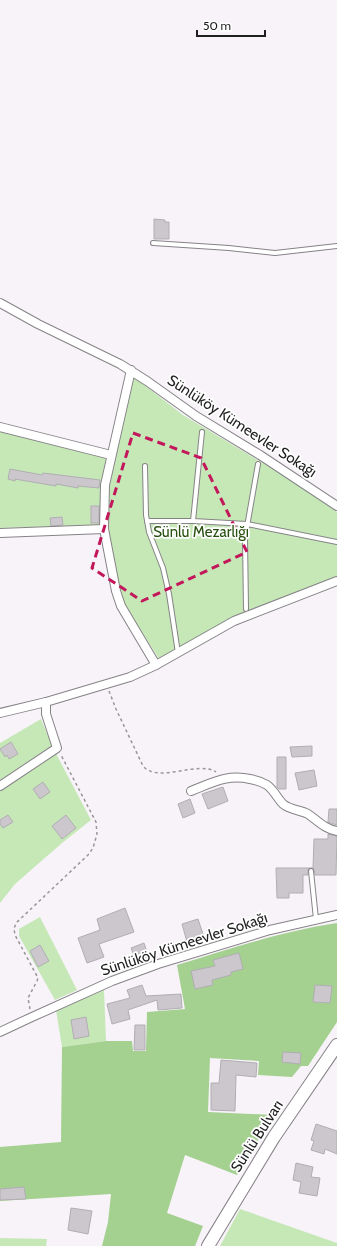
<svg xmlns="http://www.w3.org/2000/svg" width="337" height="1246" font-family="Cabin,sans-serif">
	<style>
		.green { fill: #c6e8b7 }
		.forest { fill: #a4d090 }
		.building { fill: #cbc7cc; stroke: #b1aeb3 }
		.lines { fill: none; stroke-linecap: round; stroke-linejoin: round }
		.service-casing { stroke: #868387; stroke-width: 6 }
		.minor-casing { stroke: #868387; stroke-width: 10 }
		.secondary-casing { stroke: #868387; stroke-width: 14 }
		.path { stroke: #999699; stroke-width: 1.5; stroke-dasharray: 3 3; stroke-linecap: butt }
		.service { stroke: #fff; stroke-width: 4 }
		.minor { stroke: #fff; stroke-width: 8 }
		.secondary { stroke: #fff; stroke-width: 12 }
		.marked { fill: none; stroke: #c2185b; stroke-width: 3; stroke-dasharray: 8 5; stroke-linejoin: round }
		.labels { text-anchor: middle; stroke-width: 3.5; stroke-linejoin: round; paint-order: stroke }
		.street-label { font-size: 15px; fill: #201f20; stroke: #fff }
		.park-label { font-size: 15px; fill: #28500f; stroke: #fff }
	</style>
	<rect width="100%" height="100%" fill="#f7f3f8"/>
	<g class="green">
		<polygon points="134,377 183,415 299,485 337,512 337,578 235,617 213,628 159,659 123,602 112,558 109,530 108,491 130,386"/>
		<polygon points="0,431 108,458 102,525 0,528"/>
		<polygon points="41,719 52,746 91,820 62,843 15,884 0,903 0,743"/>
		<polygon points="40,917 77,990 55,1000 19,936 19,929"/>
		<polygon points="104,990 106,1041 62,1047 56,1010"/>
		<polygon points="240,1209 337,1243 337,1246 220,1246"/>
		<polygon points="0,1238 47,1239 46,1246 0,1246"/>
	</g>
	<path class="forest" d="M 337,923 L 337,1022 L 308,1066 L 301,1066 L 292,1077 L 258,1075 L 259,1061 L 210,1058 L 208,1112 L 273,1115 L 237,1175 L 185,1155 L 167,1213 L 203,1226 L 195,1246 L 102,1246 L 108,1222 L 111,1194 L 0,1201 L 0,1147 L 61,1142 L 62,1047 L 106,1041 L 132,1041 L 133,1051 L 146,1051 L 147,1012 L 185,1009 L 177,965 C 230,949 282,931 337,923 Z"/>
	<g class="building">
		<polygon points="154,219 165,220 165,222 169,222 169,239 154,239"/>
		<polygon points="10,469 42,475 43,473 100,480 99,488 78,486 78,488 56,484 56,486 15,479 15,481 8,479"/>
		<rect x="91" y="506" width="8" height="17"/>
		<polygon points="62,517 63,525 51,526 50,518"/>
		<polygon points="11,742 18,754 9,759 7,755 5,757 0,749"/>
		<polygon points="312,746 312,756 292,757 290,747"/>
		<polygon points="277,757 286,757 286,789 279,789 277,787"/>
		<polygon points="314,770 317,786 299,790 295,773"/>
		<polygon points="43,782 50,792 40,799 33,789"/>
		<polygon points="223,787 228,801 208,809 202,794"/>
		<polygon points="190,799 195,813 183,818 178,804"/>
		<polygon points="329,809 337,809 337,825 328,822"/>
		<polygon points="8,815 13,822 3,828 0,824 0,820"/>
		<polygon points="66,815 76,828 62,839 52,826"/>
		<polygon points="328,834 337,836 336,875 315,875 314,869 311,868 313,868 314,839 328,839"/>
		<polygon points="276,868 311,868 308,870 308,875 303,875 303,893 289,893 289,898 277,898"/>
		<polygon points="125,908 134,932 99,944 104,957 87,963 78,938 100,930 97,919"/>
		<polygon points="198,919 204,937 187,942 182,924"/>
		<polygon points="144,943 150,961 138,966 131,948"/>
		<polygon points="40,945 49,961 38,967 30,951"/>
		<polygon points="239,953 243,969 231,972 231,975 212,980 213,985 195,989 191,971 215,966 213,960"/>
		<polygon points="142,985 146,996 181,994 182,1008 158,1010 157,1000 128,1010 130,1019 112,1024 107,1004 130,998 127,990"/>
		<polygon points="315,985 332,986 330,1003 313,1002"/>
		<polygon points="86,1017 89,1036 74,1039 71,1020"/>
		<polygon points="135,1025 145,1025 145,1050 134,1050"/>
		<polygon points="283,1052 301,1053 300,1064 282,1062"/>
		<polygon points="221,1060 257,1063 256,1077 236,1075 235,1111 211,1110 211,1083 219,1083"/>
		<polygon points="316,1124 337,1131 337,1154 325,1149 324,1154 311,1150 314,1141 311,1140"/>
		<polygon points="296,1163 313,1167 311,1177 320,1178 317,1196 299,1193 301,1182 293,1180"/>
		<polygon points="24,1187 26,1199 0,1200 0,1189"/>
		<polygon points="71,1208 92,1211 88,1234 68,1230"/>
	</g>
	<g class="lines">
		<defs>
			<g id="service">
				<polyline points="153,243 229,248 275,253 337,246"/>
				<polyline points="145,466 146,515 149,532 163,568 169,594 178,653"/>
				<polyline points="147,521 193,521 247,524 337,542"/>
				<polyline points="193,521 202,432"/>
				<polyline points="246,609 245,538 258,464"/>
				<polyline points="311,871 316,919"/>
			</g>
			<g id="minor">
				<polyline points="0,303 38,324 120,364 147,381 196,416 260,455 337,506"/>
				<polyline points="131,370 105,485 104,529 116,591 121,606 156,665"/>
				<polyline points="0,427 111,455"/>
				<polyline points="0,533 104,529"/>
				<polyline points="0,713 46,702 130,677 156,665 234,621 337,581"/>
				<polyline points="0,786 57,748 46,714 46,702"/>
				<path d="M 191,791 C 212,783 227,774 250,779 C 256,780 262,782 267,785 C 274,790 277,798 283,804 C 290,810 301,810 308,814 C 318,821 325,829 337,831"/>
				<polyline points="0,1032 32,1017 112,981 158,964 270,930 337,915"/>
			</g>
			<polyline id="secondary" points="208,1246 274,1137 337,1045"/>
		</defs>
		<use href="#service" class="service-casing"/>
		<use href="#minor" class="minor-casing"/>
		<use href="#secondary" class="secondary-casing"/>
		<g class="path">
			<path d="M 109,691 L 116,709 L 143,766 C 158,784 198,760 216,772"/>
			<polyline points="30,1009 28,998 37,981 38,978 15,935 14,929 16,923 88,855 93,848 97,834 96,822 61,755"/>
		</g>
		<use href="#service" class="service"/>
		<use href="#minor" class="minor"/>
		<use href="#secondary" class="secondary"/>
	</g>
	<path class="marked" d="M 133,433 L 201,458 L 247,552 L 142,601 L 92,568 Z"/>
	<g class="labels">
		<g class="street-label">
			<text transform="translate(242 426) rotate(33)" y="5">Sünlüköy Kümeevler Sokağı</text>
			<text transform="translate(184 944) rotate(-18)" y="5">Sünlüköy Kümeevler Sokağı</text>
			<text transform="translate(257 1136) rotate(-57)" y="5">Sünlü Bulvarı</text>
		</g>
		<g class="park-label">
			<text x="201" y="537">Sünlü Mezarlığı</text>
		</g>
	</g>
	<path d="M197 30v6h68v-6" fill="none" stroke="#201f20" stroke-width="2"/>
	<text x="203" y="30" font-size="12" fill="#201f20" stroke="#ffffff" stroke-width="3" paint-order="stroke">50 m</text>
</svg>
